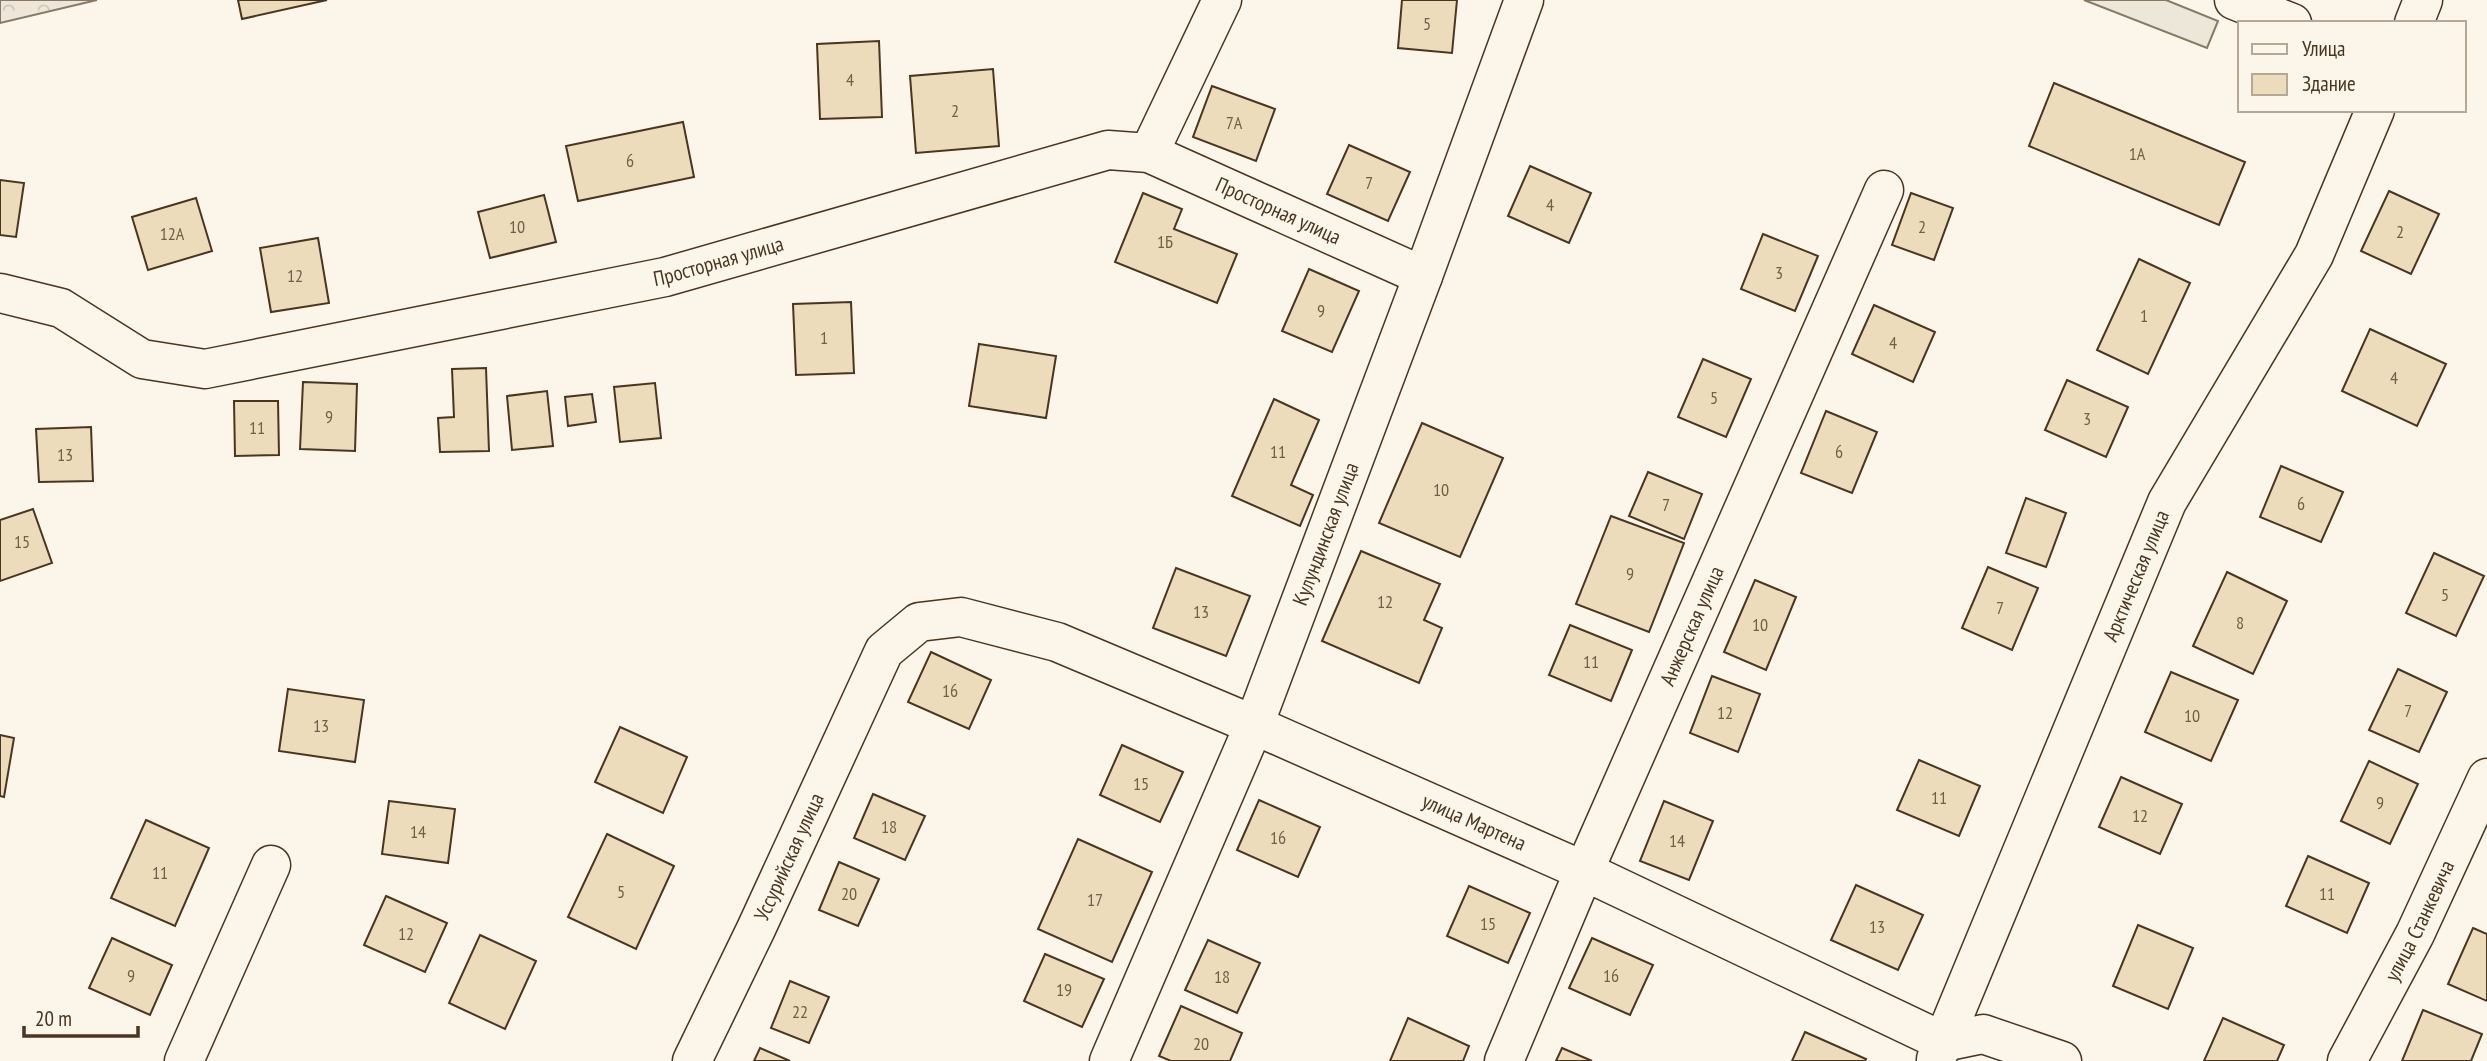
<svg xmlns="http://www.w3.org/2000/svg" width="2487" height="1061" font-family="'PT Sans Narrow',sans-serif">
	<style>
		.forest { fill: url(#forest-crowns); stroke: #887966; stroke-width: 2 }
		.parking { fill: #ede7d9; stroke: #887966; stroke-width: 2 }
		.building { fill: #ecdcbc; stroke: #4a3520; stroke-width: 2 }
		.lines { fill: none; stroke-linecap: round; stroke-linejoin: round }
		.minor-casing { stroke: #4a3520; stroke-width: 41 }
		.minor { stroke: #fbf6e9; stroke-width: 38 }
		.labels { text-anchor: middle; stroke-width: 5; stroke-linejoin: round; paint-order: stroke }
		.number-label { font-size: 18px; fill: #725f47 }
		.street-label { font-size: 21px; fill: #4a3520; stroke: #fbf6e9 }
	</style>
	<defs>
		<pattern id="forest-crowns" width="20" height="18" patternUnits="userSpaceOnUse" patternTransform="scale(1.75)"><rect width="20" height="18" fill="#ede6d9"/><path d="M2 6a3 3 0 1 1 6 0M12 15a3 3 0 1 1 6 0" fill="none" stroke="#cdc6ba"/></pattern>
	</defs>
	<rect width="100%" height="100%" fill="#fbf6e9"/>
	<polygon class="forest" points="0,0 97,0 0,23"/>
	<polygon class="parking" points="2084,0 2166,0 2218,21 2207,48"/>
	<g class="building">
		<polygon points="238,0 327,0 242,19"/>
		<polygon points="1402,0 1457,0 1452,53 1398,48"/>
		<polygon points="879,41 882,117 820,119 817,44"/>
		<polygon points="993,69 999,146 916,153 910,76"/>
		<polygon points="2054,83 2245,162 2219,225 2029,146"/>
		<polygon points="1212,86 1275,109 1256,161 1193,137"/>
		<polygon points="683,122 694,177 578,201 566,146"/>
		<polygon points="1349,145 1410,172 1388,221 1327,194"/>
		<polygon points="1530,166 1591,193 1569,243 1508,216"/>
		<polygon points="0,180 24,183 16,237 0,235"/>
		<polygon points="2389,191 2439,214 2411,274 2361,251"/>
		<polygon points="1143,193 1182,209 1174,229 1237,254 1217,303 1115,262"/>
		<polygon points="1911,193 1953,208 1934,260 1892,245"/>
		<polygon points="544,195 556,242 490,258 478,212"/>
		<polygon points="196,198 212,251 148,270 132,217"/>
		<polygon points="1763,234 1818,256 1795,311 1741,289"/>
		<polygon points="318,238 329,303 271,312 260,248"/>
		<polygon points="2139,259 2190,283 2148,374 2097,350"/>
		<polygon points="1309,269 1359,291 1332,352 1282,331"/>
		<polygon points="851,302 854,373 796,375 793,304"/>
		<polygon points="1874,305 1935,332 1913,382 1852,354"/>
		<polygon points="2370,329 2446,364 2417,426 2342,391"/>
		<polygon points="979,344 1056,356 1046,418 969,406"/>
		<polygon points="1703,359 1751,379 1726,437 1678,417"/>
		<polygon points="486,368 489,451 440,452 438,418 454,417 452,369"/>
		<polygon points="2067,380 2128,407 2106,457 2045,430"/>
		<polygon points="303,382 357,384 355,451 300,449"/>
		<polygon points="655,383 661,438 620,442 614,387"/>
		<polygon points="547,391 553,446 512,450 507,396"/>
		<polygon points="592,394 596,422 568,426 565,397"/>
		<polygon points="1274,399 1319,420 1291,485 1313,495 1300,526 1232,496"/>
		<polygon points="234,401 278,401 279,455 235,456"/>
		<polygon points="1826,411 1877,432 1852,493 1801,473"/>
		<polygon points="1422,423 1503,458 1460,557 1379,523"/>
		<polygon points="91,427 93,481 39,482 36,429"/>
		<polygon points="2281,466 2343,492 2321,542 2260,517"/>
		<polygon points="1648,472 1702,494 1684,539 1629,516"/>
		<polygon points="2026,498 2066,513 2046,567 2006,553"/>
		<polygon points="33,509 52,563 0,581 0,520"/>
		<polygon points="1611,516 1684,543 1649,632 1576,604"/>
		<polygon points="1361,551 1440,584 1424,620 1442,628 1419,683 1322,641"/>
		<polygon points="2434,553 2484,576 2456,636 2406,613"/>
		<polygon points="1988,567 2038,588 2012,650 1962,628"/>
		<polygon points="1176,568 1250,596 1226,656 1153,628"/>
		<polygon points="2227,572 2287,601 2253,674 2193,646"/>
		<polygon points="1755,580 1796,597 1766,670 1724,652"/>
		<polygon points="1570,625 1632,650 1611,701 1549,675"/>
		<polygon points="931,652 991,680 969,729 908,702"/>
		<polygon points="2398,669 2447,692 2419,752 2369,730"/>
		<polygon points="2171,672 2238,700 2211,761 2145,732"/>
		<polygon points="1712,676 1760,694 1738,752 1690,733"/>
		<polygon points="288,689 364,700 355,762 279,751"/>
		<polygon points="620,727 687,757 663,813 595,782"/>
		<polygon points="0,735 14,738 4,797 0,796"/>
		<polygon points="1122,745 1183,772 1160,822 1100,795"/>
		<polygon points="1919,760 1980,786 1959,836 1897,810"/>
		<polygon points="2369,761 2418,784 2390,844 2341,821"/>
		<polygon points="2121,777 2182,804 2160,854 2099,827"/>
		<polygon points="873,794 925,816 905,860 854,838"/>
		<polygon points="1259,800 1320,827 1298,877 1237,850"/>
		<polygon points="389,801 455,809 448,863 382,854"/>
		<polygon points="1664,801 1713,821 1689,880 1640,861"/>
		<polygon points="146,820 209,848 175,926 111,898"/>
		<polygon points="607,834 674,866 636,949 568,917"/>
		<polygon points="1078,839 1152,872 1112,962 1038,929"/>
		<polygon points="2308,856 2369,883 2347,933 2286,906"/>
		<polygon points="839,862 879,879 858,926 819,910"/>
		<polygon points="1856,885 1923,915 1898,970 1831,940"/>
		<polygon points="1469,886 1530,913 1508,963 1447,936"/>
		<polygon points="386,896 447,923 425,972 364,945"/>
		<polygon points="2138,925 2193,948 2168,1009 2113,986"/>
		<polygon points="2473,928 2487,934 2487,1001 2448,984"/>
		<polygon points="480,935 536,961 505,1029 449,1003"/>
		<polygon points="112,938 172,965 150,1015 89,988"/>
		<polygon points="1592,938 1653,965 1630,1015 1569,988"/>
		<polygon points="1208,940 1260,963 1237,1013 1185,990"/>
		<polygon points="1045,954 1104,979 1082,1027 1024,1001"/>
		<polygon points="790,981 829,997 809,1043 771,1028"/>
		<polygon points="1181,1006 1242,1033 1230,1061 1171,1061 1159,1056"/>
		<polygon points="2423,1010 2482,1034 2471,1061 2402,1061"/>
		<polygon points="1408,1018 1469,1046 1463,1061 1390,1061"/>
		<polygon points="2223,1018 2284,1045 2277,1061 2204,1061"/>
		<polygon points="1805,1032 1866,1059 1865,1061 1792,1061"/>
		<polygon points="760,1048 790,1061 754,1061"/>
		<polygon points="1562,1048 1592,1061 1556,1061"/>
	</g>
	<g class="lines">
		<defs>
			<g id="minor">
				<polyline points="2234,0 2292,23"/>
				<polyline points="2414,23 2423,0"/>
				<polyline points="1149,153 1222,0"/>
				<path id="s1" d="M 0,293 L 61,308 L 142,359 L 205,369 L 665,277 L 1108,150 L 1149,153 L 1423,276"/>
				<path id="s2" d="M 1936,1059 L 2167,502 L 2314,255 L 2375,110"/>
				<polyline points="184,1061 271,865"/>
				<path id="s3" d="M 692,1061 L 756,929 L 884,651 L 919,622 L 961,617 L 1057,642 L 1254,725 L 1584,871 L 1944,1042 L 1983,1034 L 2062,1061"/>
				<path id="s4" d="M 1109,1061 L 1254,725 L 1423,276 L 1524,0"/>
				<path id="s5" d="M 1504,1061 L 1584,871 L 1884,190"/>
				<path id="s6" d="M 2347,1061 L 2415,934 L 2487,778"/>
			</g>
		</defs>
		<use href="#minor" class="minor-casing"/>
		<use href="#minor" class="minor"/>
	</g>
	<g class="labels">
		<g class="number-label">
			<text x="1427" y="30">5</text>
			<text x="850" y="86">4</text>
			<text x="955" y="117">2</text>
			<text x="1234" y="129">7А</text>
			<text x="2137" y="160">1А</text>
			<text x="630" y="167">6</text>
			<text x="1369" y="189">7</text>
			<text x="1550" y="211">4</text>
			<text x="517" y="233">10</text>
			<text x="1922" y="233">2</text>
			<text x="2400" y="238">2</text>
			<text x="172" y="240">12А</text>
			<text x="1165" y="248">1Б</text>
			<text x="1779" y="279">3</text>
			<text x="295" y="282">12</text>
			<text x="1321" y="317">9</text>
			<text x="2144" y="322">1</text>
			<text x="824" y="344">1</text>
			<text x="1893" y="349">4</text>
			<text x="2394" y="384">4</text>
			<text x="1714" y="404">5</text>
			<text x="329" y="423">9</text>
			<text x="2087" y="425">3</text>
			<text x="257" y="434">11</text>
			<text x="1278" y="458">11</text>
			<text x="1839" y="458">6</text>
			<text x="65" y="461">13</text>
			<text x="1441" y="496">10</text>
			<text x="2301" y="510">6</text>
			<text x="1666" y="511">7</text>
			<text x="22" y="548">15</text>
			<text x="1630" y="580">9</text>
			<text x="2445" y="601">5</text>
			<text x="1385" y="608">12</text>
			<text x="2000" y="614">7</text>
			<text x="1201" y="618">13</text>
			<text x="2240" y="629">8</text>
			<text x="1760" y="631">10</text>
			<text x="1591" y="668">11</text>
			<text x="950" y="697">16</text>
			<text x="2408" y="717">7</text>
			<text x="1725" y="719">12</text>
			<text x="2192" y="722">10</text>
			<text x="321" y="732">13</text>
			<text x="1141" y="790">15</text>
			<text x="1939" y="804">11</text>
			<text x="2380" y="809">9</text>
			<text x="2140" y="822">12</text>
			<text x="889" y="833">18</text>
			<text x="418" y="838">14</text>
			<text x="1278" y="844">16</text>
			<text x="1677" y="847">14</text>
			<text x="160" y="879">11</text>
			<text x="621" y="898">5</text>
			<text x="849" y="900">20</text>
			<text x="2327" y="900">11</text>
			<text x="1095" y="906">17</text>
			<text x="1488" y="930">15</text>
			<text x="1877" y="933">13</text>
			<text x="406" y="940">12</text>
			<text x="131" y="982">9</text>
			<text x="1611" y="982">16</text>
			<text x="1222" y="983">18</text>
			<text x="1064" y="996">19</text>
			<text x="800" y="1018">22</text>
			<text x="1201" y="1050">20</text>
		</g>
		<g class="street-label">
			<text dy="7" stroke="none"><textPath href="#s1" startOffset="1335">Просторная улица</textPath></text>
			<text dy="7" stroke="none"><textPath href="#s1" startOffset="747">Просторная улица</textPath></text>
			<text dy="7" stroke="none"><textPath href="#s4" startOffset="570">Кулундинская улица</textPath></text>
			<text dy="7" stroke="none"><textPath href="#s2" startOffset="523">Арктическая улица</textPath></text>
			<text dy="7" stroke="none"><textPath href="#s5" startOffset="474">Анжерская улица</textPath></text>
			<text dy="7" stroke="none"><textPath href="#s3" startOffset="1094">улица Мартена</textPath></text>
			<text dy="7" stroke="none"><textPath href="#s3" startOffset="226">Уссурийская улица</textPath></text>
			<text dy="7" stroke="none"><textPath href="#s6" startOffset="158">улица Станкевича</textPath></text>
		</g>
	</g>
	<rect x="2238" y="21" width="228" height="91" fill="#fbf6e9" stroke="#b4a999" stroke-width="2"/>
	<rect x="2252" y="44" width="35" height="10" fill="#fbf6e9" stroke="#b4a999" stroke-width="2"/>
	<text x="2302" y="56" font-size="21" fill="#4a3520">Улица</text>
	<rect x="2252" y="74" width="35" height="21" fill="#ecdcbc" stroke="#b4a999" stroke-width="2"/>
	<text x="2302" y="91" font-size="21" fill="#4a3520">Здание</text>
	<path d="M24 1026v10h114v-10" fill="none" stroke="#4a3520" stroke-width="3.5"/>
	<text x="35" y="1026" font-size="21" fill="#4a3520" stroke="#fbf6e9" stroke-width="5" paint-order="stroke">20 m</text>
</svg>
